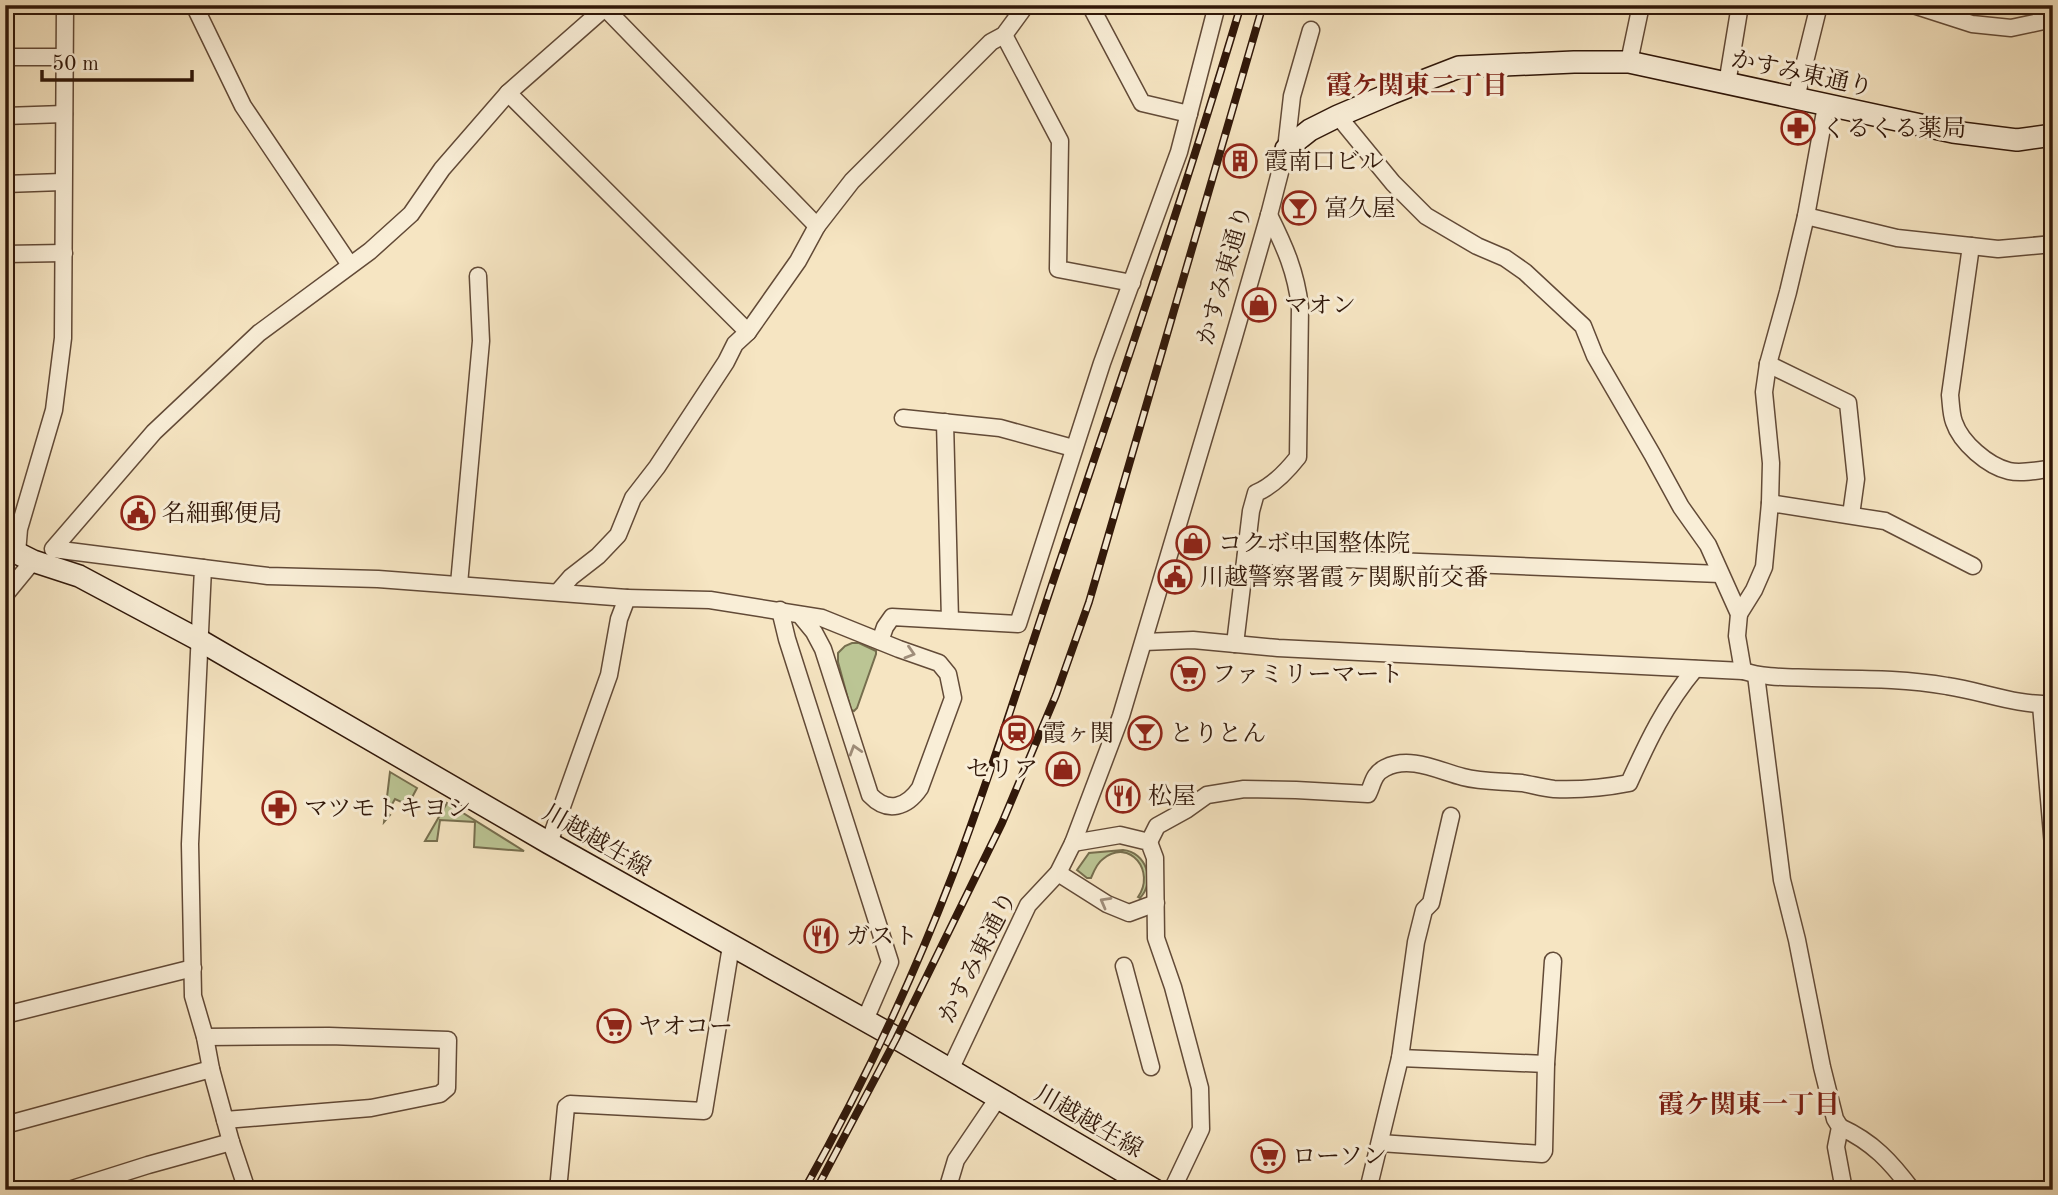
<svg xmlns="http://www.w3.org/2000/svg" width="2058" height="1195" font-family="'Old Standard TT','Noto Serif JP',serif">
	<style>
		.green { fill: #bbc594; stroke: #766e4e; stroke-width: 2 }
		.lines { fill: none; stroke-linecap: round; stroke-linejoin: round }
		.street-casing { stroke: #624a37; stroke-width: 19 }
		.secondary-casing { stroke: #301709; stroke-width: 24 }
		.street { stroke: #f9eed7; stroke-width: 16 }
		.secondary { stroke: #f9eed7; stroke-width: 21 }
		.rail-casing { stroke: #301709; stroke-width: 8 }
		.rail { stroke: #f9eed7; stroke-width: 5; stroke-dasharray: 16; stroke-linecap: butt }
		.oneway { stroke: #9f8d7a }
		.labels { text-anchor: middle; stroke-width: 6; stroke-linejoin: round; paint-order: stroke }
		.street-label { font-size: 24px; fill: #301709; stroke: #f9eed7 }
		.poi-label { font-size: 24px; fill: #301709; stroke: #f9eed7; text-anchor: start }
		.neighbourhood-label { font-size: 26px; font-weight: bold; fill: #7a1f14; stroke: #f9eed7 }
	</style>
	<rect width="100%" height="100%" fill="#f6e5c2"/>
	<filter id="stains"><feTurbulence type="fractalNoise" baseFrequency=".00286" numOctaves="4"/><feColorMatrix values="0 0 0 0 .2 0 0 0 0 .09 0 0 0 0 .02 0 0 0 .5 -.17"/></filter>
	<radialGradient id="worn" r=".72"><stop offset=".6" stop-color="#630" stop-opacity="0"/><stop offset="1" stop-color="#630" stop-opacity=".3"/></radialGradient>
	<g class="green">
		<polygon points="852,643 859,643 876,651 876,654 857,708 854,711 851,710 838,662 838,653 845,646"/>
		<polygon points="390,772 417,788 408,805 395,799 387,813 390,815 384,822"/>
		<polygon points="447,803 524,851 474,847 475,822 440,820 437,841 425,841"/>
		<path d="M 1123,850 C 1146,852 1156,881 1140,898 L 1138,897 C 1156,872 1130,837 1103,859 C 1097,863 1094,871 1091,878 L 1087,878 L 1077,870 L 1089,853 Z"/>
	</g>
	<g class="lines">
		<defs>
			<g id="street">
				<polyline points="194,5 243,106 350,265"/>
				<polyline points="1090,5 1142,103 1189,114"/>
				<polyline points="1913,5 1972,24 2011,28 2053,19"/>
				<polyline points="605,8 817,226 852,181 991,42 1004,35 1026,5"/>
				<polyline points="1004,35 1060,141 1058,269 1132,283"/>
				<polyline points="5,57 65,57"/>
				<polyline points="1629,62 1641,5"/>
				<polyline points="1727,84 1740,5"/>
				<polyline points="508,93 748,332"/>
				<polyline points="1796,98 1819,5"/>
				<polyline points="5,116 64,114"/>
				<polyline points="1338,116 1393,183 1426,216 1477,246 1505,258 1525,272 1583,326 1595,356 1652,454 1681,507 1708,545 1739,614 1737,636 1743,671"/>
				<polyline points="5,184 62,182"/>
				<polyline points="1806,216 1897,238 1971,246 1998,249 2053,244"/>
				<path d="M 1971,246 L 1950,395 C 1951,404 1951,414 1954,422 C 1961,443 1988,466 2009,471 C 2022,474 2040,470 2053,468"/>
				<polyline points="5,254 64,253"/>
				<polyline points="1768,364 1848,403 1856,479 1851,515"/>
				<polyline points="903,418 1000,428 1073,448"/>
				<polyline points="945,422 950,620"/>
				<polyline points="1770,503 1885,521 1973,566"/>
				<polyline points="17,553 19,529 54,410 63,338 65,5"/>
				<polyline points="1246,555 1720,574"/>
				<polyline points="203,568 268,576 378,579 627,598"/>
				<polyline points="459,584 481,341 478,276"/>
				<polyline points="558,592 571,577 598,556 618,535 633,498 657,467 726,362 735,344 748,332 798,261 817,226"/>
				<polyline points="5,595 33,561"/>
				<polyline points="780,610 787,639 890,962 865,1020"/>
				<polyline points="1739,614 1754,590 1764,567 1770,503 1771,463 1764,392 1768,364 1788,292 1806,216 1826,106"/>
				<polyline points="880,641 885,627 892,617 1018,624 1102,363 1179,152 1216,9 1215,5"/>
				<path d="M 1144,642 L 1193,640 L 1278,648 L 1743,671 C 1765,678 1789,677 1812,678 C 1857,679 1902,678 1947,686 C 1982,691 2017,706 2053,704"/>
				<path d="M 1235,644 L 1251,511 L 1256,493 C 1273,486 1287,471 1298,457 L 1300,307 C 1296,272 1285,247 1269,215"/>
				<polyline points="1756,675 1782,880 1797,940 1822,1067 1835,1119 1840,1127 1836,1147 1844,1190"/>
				<polyline points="2041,705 2053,846"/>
				<path d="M 1149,842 L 1157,826 L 1186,810 L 1207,795 L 1244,789 L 1296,790 L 1368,794 C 1373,784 1373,774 1385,768 C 1410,755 1439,771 1463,777 C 1482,782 1503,781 1522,783 C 1533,785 1544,788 1554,789 C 1580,790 1604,788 1629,783 C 1648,741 1665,705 1695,669"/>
				<path d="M 549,843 L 609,675 L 619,619 L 627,598 L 710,600 L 822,618 L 899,649 L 939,663 L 948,674 L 953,698 L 920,788 C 907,807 888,814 870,795 L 823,649 L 814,632 L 800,615"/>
				<polyline points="1073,843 1120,835 1149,842 1155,858 1156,938 1173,987 1200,1088 1201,1129 1172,1190"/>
				<polyline points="1058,873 1107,904 1129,913 1156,903"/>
				<polyline points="1124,966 1151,1067"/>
				<polyline points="5,1015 193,968"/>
				<polyline points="205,1037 329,1036 448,1040 447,1088 440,1094 371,1108 225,1120"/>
				<polyline points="1400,1058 1546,1064"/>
				<polyline points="950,1070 1028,905 1058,873 1073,843 1121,716 1233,340 1269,215 1286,149 1292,96 1311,30"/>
				<polyline points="5,1125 211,1069"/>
				<path d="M 1840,1127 C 1873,1142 1891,1162 1912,1190"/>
				<polyline points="1380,1143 1542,1154 1544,1151 1546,1064 1553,961"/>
				<polyline points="69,1190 148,1165 231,1142"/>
				<polyline points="247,1190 231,1142 211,1069 205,1037 193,996 190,844 203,568 53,549 154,432 259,333 370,251 411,214 442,169 508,93 608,5"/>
				<polyline points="558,1190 566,1107 570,1104 704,1111 731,946"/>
				<polyline points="947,1190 956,1160 998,1098"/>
				<polyline points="1368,1190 1400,1058 1416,942 1424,910 1431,903 1451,816"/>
			</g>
			<g id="secondary">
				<polyline points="1286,149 1310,130 1338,116 1392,93 1459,67 1574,62 1629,62 1953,132 2017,140 2053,135"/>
				<polyline points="5,552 17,553 33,561 79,576 199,640 549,843 886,1032 1155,1190"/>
			</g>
		</defs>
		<use href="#street" class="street-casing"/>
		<use href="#secondary" class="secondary-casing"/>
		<use href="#street" class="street"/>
		<use href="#secondary" class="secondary"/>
		<defs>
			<g id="rail">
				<path d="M 804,1190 C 861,1089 911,983 953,874 C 994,767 1027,657 1064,549 C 1125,368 1186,188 1241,5"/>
				<polyline points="816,1190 896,1039 1002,823 1056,695 1089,602 1263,5"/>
			</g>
		</defs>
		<use href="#rail" class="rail-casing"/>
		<use href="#rail" class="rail"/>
	</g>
	<defs><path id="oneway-chevron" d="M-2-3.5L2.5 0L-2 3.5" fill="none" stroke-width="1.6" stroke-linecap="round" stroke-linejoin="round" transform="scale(1.75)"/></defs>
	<g class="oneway">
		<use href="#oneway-chevron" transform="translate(910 653) rotate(17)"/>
		<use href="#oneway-chevron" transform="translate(855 750) rotate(-107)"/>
		<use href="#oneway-chevron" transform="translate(1105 902) rotate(-151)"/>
	</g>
	<defs>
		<symbol id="pharmacy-ring" viewBox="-11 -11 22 22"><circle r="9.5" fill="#f9eed7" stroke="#8f2418" stroke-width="1.5"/><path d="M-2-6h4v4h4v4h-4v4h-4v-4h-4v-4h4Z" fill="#8f2418"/></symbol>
		<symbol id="building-ring" viewBox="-11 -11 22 22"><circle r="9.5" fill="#f9eed7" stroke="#8f2418" stroke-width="1.5"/><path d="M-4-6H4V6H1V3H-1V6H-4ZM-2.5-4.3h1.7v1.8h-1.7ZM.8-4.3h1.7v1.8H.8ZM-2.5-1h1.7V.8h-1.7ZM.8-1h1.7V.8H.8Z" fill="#8f2418"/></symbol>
		<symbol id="bar-ring" viewBox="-11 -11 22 22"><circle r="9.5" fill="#f9eed7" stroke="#8f2418" stroke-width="1.5"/><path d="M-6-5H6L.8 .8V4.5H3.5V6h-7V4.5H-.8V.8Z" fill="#8f2418"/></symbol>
		<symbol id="shop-ring" viewBox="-11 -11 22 22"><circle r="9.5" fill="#f9eed7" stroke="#8f2418" stroke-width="1.5"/><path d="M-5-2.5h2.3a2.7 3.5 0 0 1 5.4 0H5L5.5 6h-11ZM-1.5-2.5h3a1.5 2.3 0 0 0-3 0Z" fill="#8f2418"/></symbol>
		<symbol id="civic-ring" viewBox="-11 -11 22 22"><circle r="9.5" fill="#f9eed7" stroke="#8f2418" stroke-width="1.5"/><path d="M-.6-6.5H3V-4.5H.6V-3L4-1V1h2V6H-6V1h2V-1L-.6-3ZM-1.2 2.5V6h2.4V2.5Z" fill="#8f2418"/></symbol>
		<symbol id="supermarket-ring" viewBox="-11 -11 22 22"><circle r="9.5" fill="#f9eed7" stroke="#8f2418" stroke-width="1.5"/><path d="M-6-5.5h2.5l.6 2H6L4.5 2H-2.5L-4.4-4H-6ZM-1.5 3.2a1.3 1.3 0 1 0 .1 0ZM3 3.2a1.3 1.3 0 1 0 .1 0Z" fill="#8f2418"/></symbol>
		<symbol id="station-ring" viewBox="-11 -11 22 22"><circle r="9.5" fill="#f9eed7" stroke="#8f2418" stroke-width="1.5"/><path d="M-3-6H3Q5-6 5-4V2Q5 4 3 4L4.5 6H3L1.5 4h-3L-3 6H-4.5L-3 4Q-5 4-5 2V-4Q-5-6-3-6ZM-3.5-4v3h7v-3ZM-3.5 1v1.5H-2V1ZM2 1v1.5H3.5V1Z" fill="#8f2418"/></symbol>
		<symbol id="restaurant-ring" viewBox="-11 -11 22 22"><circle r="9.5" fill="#f9eed7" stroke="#8f2418" stroke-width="1.5"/><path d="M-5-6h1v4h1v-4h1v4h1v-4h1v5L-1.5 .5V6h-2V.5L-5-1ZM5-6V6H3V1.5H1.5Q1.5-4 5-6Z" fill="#8f2418"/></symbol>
	</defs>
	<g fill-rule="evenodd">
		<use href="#pharmacy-ring" x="1779" y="109" width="38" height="38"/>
		<use href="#building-ring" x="1221" y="142" width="38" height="38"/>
		<use href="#bar-ring" x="1280" y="189" width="38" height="38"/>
		<use href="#shop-ring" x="1240" y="286" width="38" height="38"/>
		<use href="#civic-ring" x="119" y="494" width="38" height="38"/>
		<use href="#shop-ring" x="1174" y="524" width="38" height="38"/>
		<use href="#civic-ring" x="1156" y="558" width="38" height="38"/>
		<use href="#supermarket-ring" x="1169" y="655" width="38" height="38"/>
		<use href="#station-ring" x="998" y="714" width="38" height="38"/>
		<use href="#bar-ring" x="1126" y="714" width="38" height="38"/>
		<use href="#shop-ring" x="1044" y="750" width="38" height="38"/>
		<use href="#restaurant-ring" x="1104" y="777" width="38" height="38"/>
		<use href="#pharmacy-ring" x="260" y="789" width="38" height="38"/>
		<use href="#restaurant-ring" x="802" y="917" width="38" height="38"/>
		<use href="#supermarket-ring" x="595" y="1007" width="38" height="38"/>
		<use href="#supermarket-ring" x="1249" y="1137" width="38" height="38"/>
	</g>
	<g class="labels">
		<g class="street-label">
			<text transform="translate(1802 73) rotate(12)" y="8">かすみ東通り</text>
			<text transform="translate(1224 275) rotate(-74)" y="8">かすみ東通り</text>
			<text transform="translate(597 840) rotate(30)" y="8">川越越生線</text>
			<text transform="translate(977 957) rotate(-63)" y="8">かすみ東通り</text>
			<text transform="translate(1089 1121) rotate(30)" y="8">川越越生線</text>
		</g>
		<g class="poi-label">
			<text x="1822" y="136">くるくる薬局</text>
			<text x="1264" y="169">霞南口ビル</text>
			<text x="1324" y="216">富久屋</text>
			<text x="1284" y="313">マオン</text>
			<text x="162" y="521">名細郵便局</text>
			<text x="1218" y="551">コクボ中国整体院</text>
			<text x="1200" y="585">川越警察署霞ヶ関駅前交番</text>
			<text x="1212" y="682">ファミリーマート</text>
			<text x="1042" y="741">霞ヶ関</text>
			<text x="1170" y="741">とりとん</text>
			<text x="1038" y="777" text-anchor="end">セリア</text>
			<text x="1148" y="804">松屋</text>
			<text x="304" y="816">マツモトキヨシ</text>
			<text x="846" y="944">ガスト</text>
			<text x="638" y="1034">ヤオコー</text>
			<text x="1292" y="1164">ローソン</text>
		</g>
		<g class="neighbourhood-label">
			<text x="1417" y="94">霞ケ関東二丁目</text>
			<text x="1749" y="1113">霞ケ関東一丁目</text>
		</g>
	</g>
	<rect width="2058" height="1195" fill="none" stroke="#f6e5c2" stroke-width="28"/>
	<rect x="7" y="7" width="2044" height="1181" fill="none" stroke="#301709" stroke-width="3.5"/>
	<rect x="14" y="14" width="2030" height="1167" fill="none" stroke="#301709" stroke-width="2"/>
	<path d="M42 70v10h150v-10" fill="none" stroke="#301709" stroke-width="3.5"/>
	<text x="52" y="70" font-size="21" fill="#301709" stroke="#f9eed7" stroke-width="5" paint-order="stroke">50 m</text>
	<rect width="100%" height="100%" filter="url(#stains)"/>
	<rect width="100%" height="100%" fill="url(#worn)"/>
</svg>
